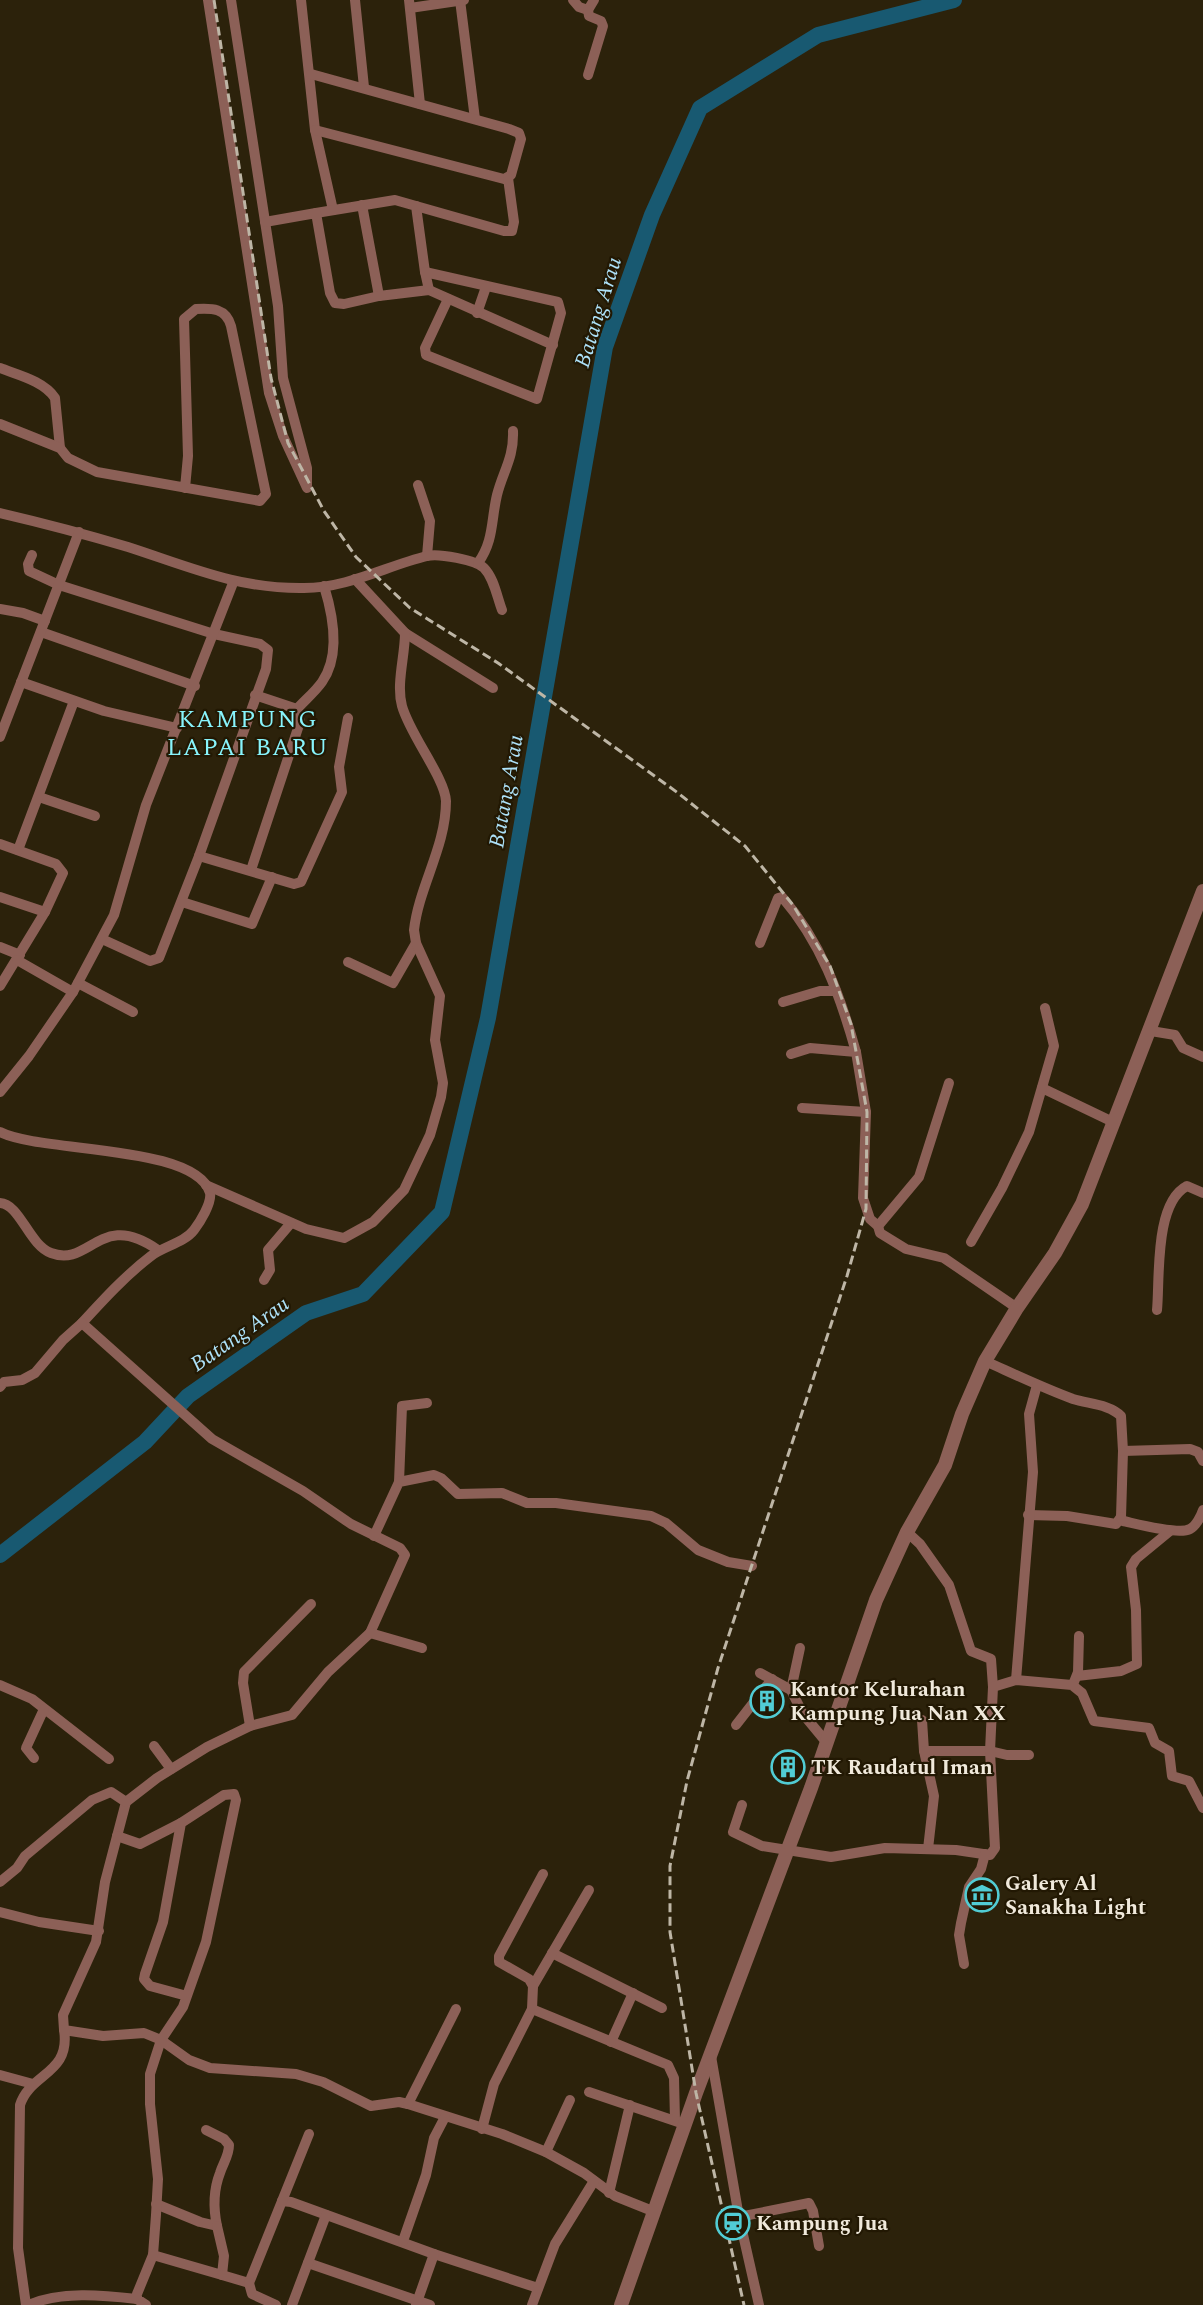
<svg xmlns="http://www.w3.org/2000/svg" width="1203" height="2305" font-family="Spectral,serif">
	<style>
		.lines { fill: none; stroke-linecap: round; stroke-linejoin: round }
		.river { stroke: #185971; stroke-width: 16 }
		.minor { stroke: #8c6057; stroke-width: 10 }
		.tertiary { stroke: #8c6057; stroke-width: 14 }
		.rail { stroke: #beb6a6; stroke-width: 3; stroke-dasharray: 9 4.5; stroke-linecap: butt }
		.labels { text-anchor: middle; stroke-width: 4.5; stroke-linejoin: round; paint-order: stroke }
		.poi-label { font-size: 21px; font-weight: bold; fill: #f0e9db; stroke: #221803; text-anchor: start }
		.water-label { font-size: 22px; font-style: italic; fill: #ade1f8; stroke: #221803 }
		.quarter-label { font-size: 24px; letter-spacing: 1.5px; fill: #88f4fc; stroke: #221803 }
	</style>
	<rect width="100%" height="100%" fill="#2c220b"/>
	<g class="lines">
		<polyline class="river" points="0,1555 145,1442 188,1396 306,1313 363,1294 442,1212 488,1018 605,347 652,215 700,108 818,35 954,0"/>
		<g class="minor">
			<polyline points="208,0 269,393 283,436 307,488"/>
			<polyline points="231,0 278,306 283,378 307,468 307,485"/>
			<polyline points="301,0 315,130 333,210"/>
			<polyline points="355,0 364,87"/>
			<polyline points="409,0 420,104"/>
			<polyline points="460,0 475,119"/>
			<polyline points="573,0 579,7 588,10 594,0"/>
			<polyline points="410,8 464,0"/>
			<polyline points="588,10 589,16 601,21 603,26 588,75"/>
			<polyline points="311,74 509,129 519,133 521,139 511,175 504,179 315,130"/>
			<polyline points="362,205 379,296"/>
			<polyline points="416,206 504,231 512,231 514,222 508,178"/>
			<polyline points="316,213 395,200 416,206 425,272"/>
			<polyline points="265,222 316,213 330,293 335,303 344,304 379,296 429,290 553,345"/>
			<polyline points="429,290 425,272 558,302 561,313 537,399 426,355 425,348 448,299"/>
			<polyline points="477,313 486,287"/>
			<path d="M 0,368 C 18,375 44,381 55,398 L 60,448"/>
			<path d="M 0,424 L 60,448 L 68,458 L 97,472 L 260,501 L 266,494 L 231,326 C 226,308 212,308 196,309 L 184,319 L 188,456 L 185,488"/>
			<polyline points="418,485 430,521 427,556"/>
			<path d="M 0,513 C 43,523 85,534 128,547 C 190,567 238,589 304,588 C 348,588 386,566 427,556 C 438,553 476,560 484,568 C 494,578 497,597 502,610"/>
			<polyline points="32,555 28,564 29,571 59,585 214,634 260,644 268,650 266,669 199,856 159,958 150,961 102,939"/>
			<path d="M 478,563 C 494,541 491,520 497,495 C 503,471 514,458 513,431"/>
			<polyline points="0,609 23,613 45,621"/>
			<polyline points="41,632 195,686"/>
			<polyline points="405,633 493,688"/>
			<polyline points="21,682 104,711 177,728"/>
			<path d="M 297,709 C 305,700 315,692 322,682 C 341,655 333,615 324,586"/>
			<polyline points="0,737 79,532"/>
			<polyline points="39,797 95,816"/>
			<polyline points="0,844 56,864 63,873 45,912 0,986"/>
			<polyline points="18,850 74,701"/>
			<polyline points="199,856 294,884 301,882 342,792 339,767 348,718"/>
			<polyline points="251,870 300,722 297,709 255,695"/>
			<polyline points="0,897 45,912"/>
			<polyline points="182,902 252,924 272,877"/>
			<path d="M 760,943 L 778,898 L 782,897 C 821,942 840,995 856,1052"/>
			<polyline points="0,947 20,955"/>
			<polyline points="17,960 73,992"/>
			<polyline points="348,962 393,983 416,943"/>
			<polyline points="78,983 133,1012"/>
			<polyline points="783,1002 820,991 836,991"/>
			<polyline points="1151,1031 1175,1035 1183,1048 1203,1057"/>
			<polyline points="791,1054 810,1048 856,1052 866,1112 863,1198 870,1219 878,1226 880,1233 906,1249 944,1258 1017,1308"/>
			<polyline points="1042,1088 1113,1122"/>
			<polyline points="0,1092 29,1056 73,992 114,915 146,805 233,583"/>
			<polyline points="802,1108 866,1112"/>
			<path d="M 0,1132 C 40,1153 196,1144 210,1193 C 212,1203 200,1222 194,1230 C 184,1243 164,1246 151,1256 C 126,1275 104,1299 82,1323 L 212,1439 L 303,1491 L 351,1524 L 400,1548 L 405,1555 L 370,1633 L 328,1672 L 292,1715 L 250,1726 L 207,1747 L 157,1778 L 126,1802 L 105,1882 L 96,1942 L 63,2015 L 64,2030 L 103,2036 L 144,2033 L 161,2040 L 189,2060 L 210,2068 L 296,2074 L 323,2082 L 371,2106 L 399,2102 L 408,2104 L 502,2134 L 546,2152 L 584,2173 L 615,2196 L 655,2212"/>
			<path d="M 206,1185 L 306,1229 L 344,1238 L 373,1222 L 404,1190 L 430,1135 L 441,1097 L 443,1083 L 435,1040 L 440,996 L 416,943 L 414,930 C 419,886 446,847 446,801 C 445,778 410,735 402,706 C 396,684 405,656 405,633 L 355,579"/>
			<path d="M 0,1203 C 20,1204 29,1245 51,1253 C 90,1268 100,1209 158,1250"/>
			<polyline points="878,1226 919,1177 949,1083"/>
			<polyline points="971,1242 1002,1188 1029,1132 1054,1046 1045,1008"/>
			<polyline points="264,1280 270,1270 268,1250 291,1223"/>
			<path d="M 1157,1310 C 1160,1279 1154,1203 1187,1186 L 1203,1193"/>
			<path d="M 985,1361 C 1014,1374 1043,1388 1073,1399 C 1088,1404 1109,1404 1121,1416 L 1123,1451 L 1121,1517"/>
			<polyline points="0,1387 4,1382 22,1380 35,1373 63,1340 82,1323"/>
			<polyline points="1123,1451 1190,1449 1198,1452 1203,1461"/>
			<polyline points="399,1482 402,1406 427,1403"/>
			<polyline points="1028,1515 1067,1516 1116,1524 1121,1517"/>
			<path d="M 1121,1517 L 1123,1521 C 1137,1524 1179,1535 1190,1529 C 1196,1526 1201,1516 1203,1510"/>
			<polyline points="907,1532 920,1544 949,1585 971,1651 991,1659 993,1687"/>
			<polyline points="374,1536 399,1482 434,1475 441,1478 458,1494 502,1493 527,1503 556,1503 651,1516 666,1523 698,1550 728,1562 752,1566"/>
			<polyline points="370,1633 422,1648"/>
			<polyline points="760,1673 791,1690 803,1714 827,1743"/>
			<polyline points="1077,1676 1121,1671 1137,1664 1136,1610 1131,1567 1136,1559 1170,1531"/>
			<polyline points="1016,1680 1033,1472 1029,1414 1037,1385"/>
			<polyline points="1074,1682 1078,1672 1079,1636"/>
			<polyline points="0,1685 32,1699 109,1759"/>
			<polyline points="791,1690 800,1648"/>
			<polyline points="922,1720 924,1751 990,1751 1007,1755 1029,1755"/>
			<polyline points="736,1725 772,1679"/>
			<polyline points="250,1726 243,1683 244,1672 311,1604"/>
			<polyline points="154,1746 171,1769"/>
			<polyline points="924,1751 934,1796 928,1849"/>
			<polyline points="34,1758 26,1748 44,1709"/>
			<polyline points="742,1805 733,1832 762,1846 831,1857 885,1848 956,1850 990,1855 995,1848 990,1751 993,1687 1016,1680 1072,1685 1082,1693 1094,1721 1149,1728 1155,1743 1169,1751 1172,1776 1189,1781 1203,1808"/>
			<polyline points="117,1836 140,1844 181,1823"/>
			<polyline points="0,1882 17,1868 25,1856 92,1800 111,1792 126,1802"/>
			<polyline points="0,1912 39,1922 99,1931"/>
			<polyline points="552,1953 662,2008"/>
			<polyline points="964,1964 959,1935 961,1923 969,1887 981,1869 985,1854"/>
			<polyline points="533,1986 589,1890"/>
			<polyline points="532,2009 668,2065 674,2078 675,2120"/>
			<polyline points="611,2042 633,1993"/>
			<polyline points="711,2056 739,2217 809,2203 813,2211 819,2246"/>
			<polyline points="0,2075 33,2084"/>
			<polyline points="589,2092 681,2123"/>
			<polyline points="408,2104 456,2009"/>
			<polyline points="482,2129 494,2084 532,2009 533,1986 529,1979 499,1962 499,1956 543,1874"/>
			<polyline points="546,2152 570,2100"/>
			<polyline points="609,2193 630,2105"/>
			<polyline points="282,2201 291,2202 434,2254 538,2288"/>
			<path d="M 156,2204 L 200,2222 L 217,2226 C 213,2207 213,2191 220,2173 C 223,2163 229,2156 229,2145 L 224,2139 L 206,2130"/>
			<polyline points="739,2217 759,2305"/>
			<polyline points="403,2241 426,2175 434,2138 445,2117"/>
			<polyline points="153,2255 222,2275 224,2256 217,2226"/>
			<polyline points="308,2263 430,2305"/>
			<polyline points="222,2275 249,2283"/>
			<polyline points="249,2283 309,2134"/>
			<polyline points="249,2283 252,2294 276,2305"/>
			<path d="M 26,2305 L 18,2248 L 20,2105 C 30,2073 71,2074 64,2030"/>
			<path d="M 28,2305 C 61,2291 102,2295 137,2299"/>
			<polyline points="146,2305 137,2299 137,2294 153,2255 156,2215 158,2179 150,2104 150,2074 161,2040 183,2007 206,1942 236,1800 234,1794 224,1795 181,1823 163,1922 145,1974 144,1979 150,1986 187,1996"/>
			<polyline points="292,2305 326,2215"/>
			<polyline points="416,2305 434,2254"/>
			<polyline points="532,2305 555,2244 594,2181"/>
		</g>
		<polyline class="tertiary" points="621,2305 696,2093 811,1788 876,1600 907,1532 945,1465 962,1414 985,1361 1017,1308 1055,1253 1082,1204 1203,891"/>
		<polyline class="rail" points="214,0 271,378 288,443 324,511 356,557 410,608 498,663 678,793 745,846 793,905 830,966 851,1024 867,1112 866,1209 847,1276 718,1668 687,1781 670,1866 670,1932 696,2093 744,2305"/>
	</g>
	<defs>
		<symbol id="building-ring" viewBox="-11 -11 22 22"><circle r="9.5" fill="#221803" stroke="#51ccd4" stroke-width="1.5"/><path d="M-4-6H4V6H1V3H-1V6H-4ZM-2.5-4.3h1.7v1.8h-1.7ZM.8-4.3h1.7v1.8H.8ZM-2.5-1h1.7V.8h-1.7ZM.8-1h1.7V.8H.8Z" fill="#51ccd4"/></symbol>
		<symbol id="museum-ring" viewBox="-11 -11 22 22"><circle r="9.5" fill="#221803" stroke="#51ccd4" stroke-width="1.5"/><path d="M0-6L6-3V-2H-6V-3ZM-5-1h2V3h-2ZM-1-1h2V3h-2ZM3-1h2V3H3ZM-6 4H6V6H-6Z" fill="#51ccd4"/></symbol>
		<symbol id="station-ring" viewBox="-11 -11 22 22"><circle r="9.5" fill="#221803" stroke="#51ccd4" stroke-width="1.5"/><path d="M-3-6H3Q5-6 5-4V2Q5 4 3 4L4.5 6H3L1.5 4h-3L-3 6H-4.5L-3 4Q-5 4-5 2V-4Q-5-6-3-6ZM-3.5-4v3h7v-3ZM-3.5 1v1.5H-2V1ZM2 1v1.5H3.5V1Z" fill="#51ccd4"/></symbol>
	</defs>
	<g fill-rule="evenodd">
		<use href="#building-ring" x="748" y="1682" width="38" height="38"/>
		<use href="#building-ring" x="769" y="1748" width="38" height="38"/>
		<use href="#museum-ring" x="963" y="1876" width="38" height="38"/>
		<use href="#station-ring" x="714" y="2204" width="38" height="38"/>
	</g>
	<g class="labels">
		<g class="poi-label">
			<text x="790" y="1696">Kantor Kelurahan<tspan x="790" dy="24">Kampung Jua Nan XX</tspan></text>
			<text x="811" y="1774">TK Raudatul Iman</text>
			<text x="1005" y="1890">Galery Al<tspan x="1005" dy="24">Sanakha Light</tspan></text>
			<text x="756" y="2230">Kampung Jua</text>
		</g>
		<g class="water-label">
			<text transform="translate(597 312) rotate(-73)" y="8">Batang Arau</text>
			<text transform="translate(505 791) rotate(-80)" y="8">Batang Arau</text>
			<text transform="translate(239 1333) rotate(-35)" y="8">Batang Arau</text>
		</g>
		<g class="quarter-label">
			<text x="248" y="727">KAMPUNG<tspan x="248" dy="28">LAPAI BARU</tspan></text>
		</g>
	</g>
</svg>
